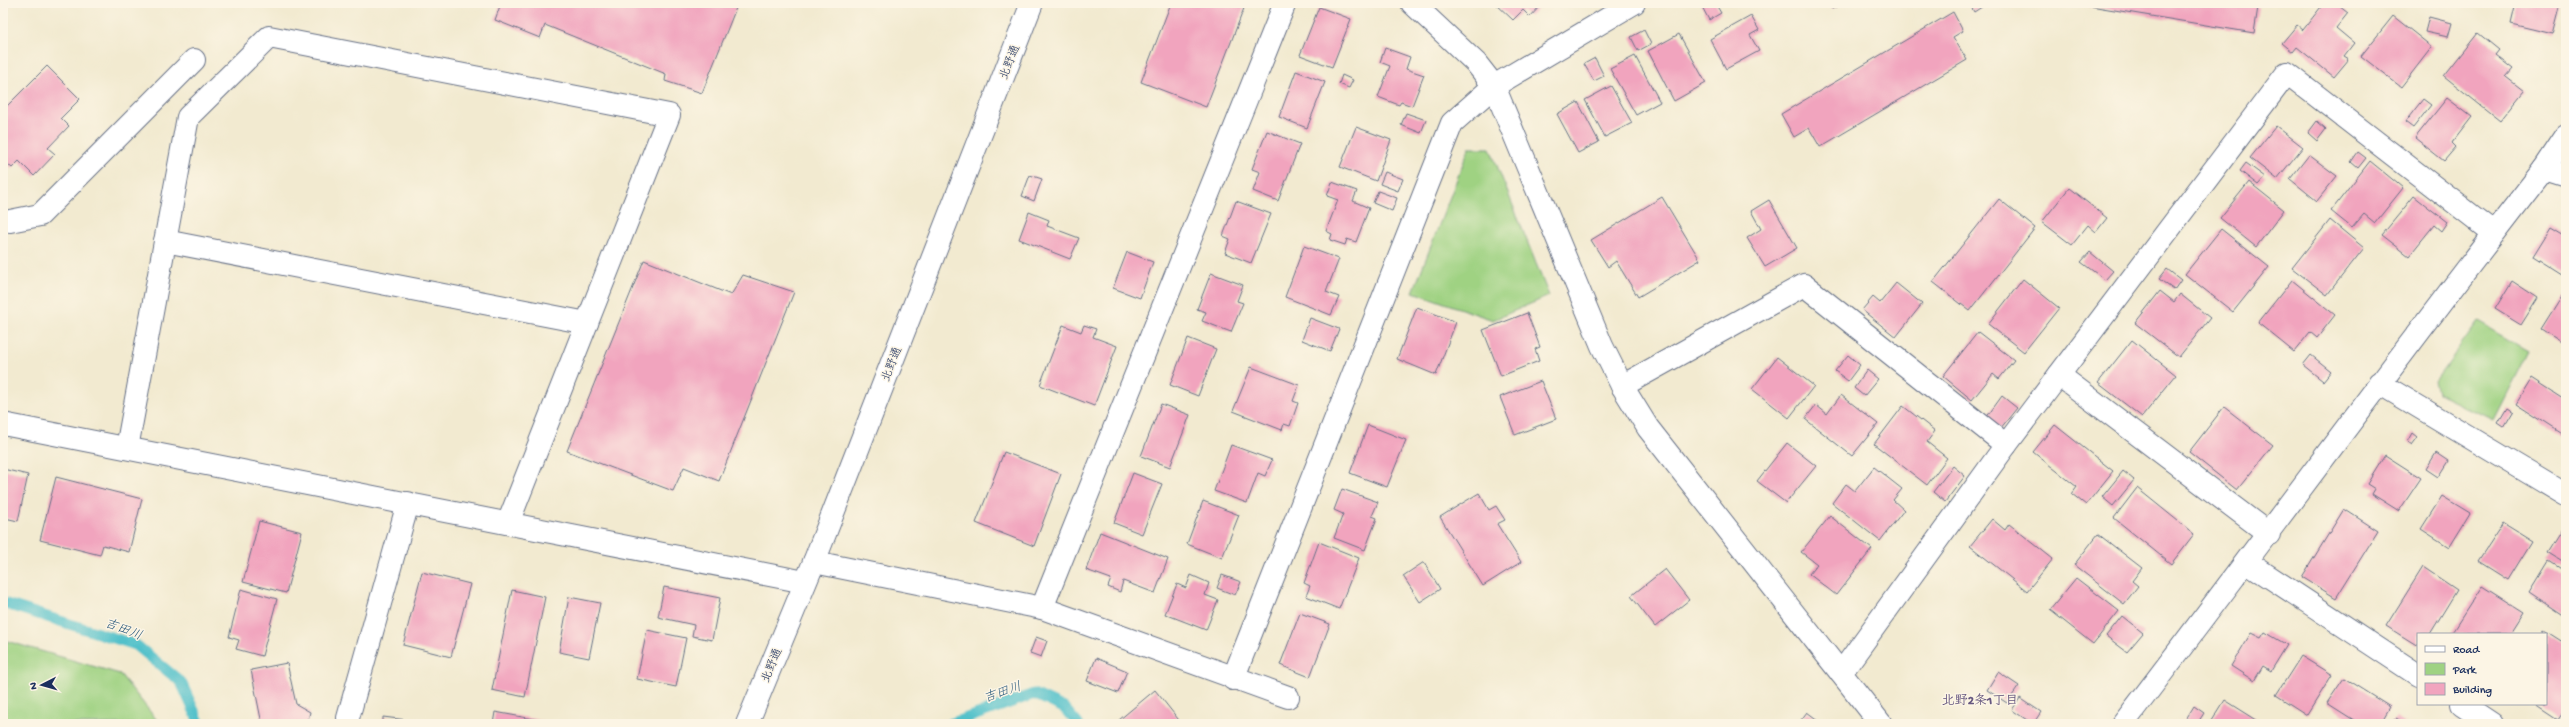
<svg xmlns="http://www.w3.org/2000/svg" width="2569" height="727" font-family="'Gochi Hand','Klee One',sans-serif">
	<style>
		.green { fill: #9fd282; stroke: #5d8070 }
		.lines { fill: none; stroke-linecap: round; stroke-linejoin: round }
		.stream { stroke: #53c1ca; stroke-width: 11 }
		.building { fill: #f1a4be }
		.minor-casing { stroke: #667086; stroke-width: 24 }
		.minor { stroke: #fff; stroke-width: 22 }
		.labels { text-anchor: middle; stroke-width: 3; stroke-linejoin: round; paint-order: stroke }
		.street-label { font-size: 12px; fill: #1b2f5e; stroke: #fcf5e5 }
		.water-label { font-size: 13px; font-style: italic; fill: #2c5b7e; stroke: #fcf5e5 }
		.neighbourhood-label { font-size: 13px; font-weight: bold; fill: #665880; stroke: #fcf5e5 }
	</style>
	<rect width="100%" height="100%" fill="#fcf5e5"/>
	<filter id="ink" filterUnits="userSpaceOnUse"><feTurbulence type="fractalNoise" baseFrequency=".025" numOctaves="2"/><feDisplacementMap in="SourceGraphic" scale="8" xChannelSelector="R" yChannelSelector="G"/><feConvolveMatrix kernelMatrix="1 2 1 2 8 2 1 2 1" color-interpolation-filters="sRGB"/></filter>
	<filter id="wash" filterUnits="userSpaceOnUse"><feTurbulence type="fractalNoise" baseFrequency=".012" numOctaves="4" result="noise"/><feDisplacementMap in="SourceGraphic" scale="16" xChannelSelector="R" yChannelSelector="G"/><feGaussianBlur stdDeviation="0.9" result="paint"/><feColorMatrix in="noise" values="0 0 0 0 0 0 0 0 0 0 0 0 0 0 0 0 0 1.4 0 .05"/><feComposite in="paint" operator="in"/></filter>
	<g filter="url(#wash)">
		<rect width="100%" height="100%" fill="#f2ead0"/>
		<g class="green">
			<polygon points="1469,148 1490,148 1549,296 1493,320 1413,292"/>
			<polygon points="2478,322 2528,351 2493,420 2438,393 2435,381"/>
			<polygon points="3,640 120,674 160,724 3,724"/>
		</g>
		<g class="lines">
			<g class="stream">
				<polyline points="3,603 136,645 181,682 200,724"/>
				<polyline points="950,724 1034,694 1064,708 1078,724"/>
			</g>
		</g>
		<g id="blocks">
			<g class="building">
				<polygon points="501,3 738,3 702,93 665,81 666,74 545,25 540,38 495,20"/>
				<polygon points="1171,3 1246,3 1206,107 1141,82"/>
				<polygon points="1495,3 1537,3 1540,6 1530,17 1523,10 1513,20"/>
				<polygon points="1700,3 1715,3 1721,13 1709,20"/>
				<polygon points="1828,3 1843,3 1832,9"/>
				<polygon points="1969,3 1988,3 1974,12"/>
				<polygon points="2072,3 2240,3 2258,7 2254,33"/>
				<polygon points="2324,3 2335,3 2348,13 2336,28 2354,43 2344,56 2349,59 2334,77 2297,47 2293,52 2282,43 2297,25 2303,30"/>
				<polygon points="2516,3 2561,3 2553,34 2511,24"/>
				<polygon points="1319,7 1351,19 1332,67 1300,55"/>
				<polygon points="1953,12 1963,31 1953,37 1967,60 1820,147 1809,128 1794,137 1781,114"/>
				<polygon points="1751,16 1759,30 1750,35 1759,51 1726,69 1710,39"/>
				<polygon points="2393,16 2432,47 2401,87 2361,56"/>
				<polygon points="2429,17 2452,23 2448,37 2425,32"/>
				<polygon points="1644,30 1651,44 1638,51 1631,37"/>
				<polygon points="2478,33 2499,50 2495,55 2513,69 2506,77 2524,91 2500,121 2444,76"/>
				<polygon points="1679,34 1706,83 1674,101 1648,51"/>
				<polygon points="1385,48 1410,57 1406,69 1424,75 1412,106 1401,102 1399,105 1378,97 1390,66 1380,62"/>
				<polygon points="1635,56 1660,102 1636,115 1610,69"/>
				<polygon points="1595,58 1604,76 1594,81 1584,64"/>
				<polygon points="47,66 80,99 61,118 69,126 48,148 55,154 34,176 19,161 12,168 3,160 3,110"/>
				<polygon points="1296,71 1325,82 1307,128 1279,117"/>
				<polygon points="1342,75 1353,80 1349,88 1339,84"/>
				<polygon points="1611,86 1632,123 1605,137 1585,100"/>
				<polygon points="2447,98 2472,117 2452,143 2456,147 2444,161 2415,138"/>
				<polygon points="2423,99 2431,105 2413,128 2405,122"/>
				<polygon points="1578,102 1599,142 1578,153 1557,114"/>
				<polygon points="1406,113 1426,120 1421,133 1401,125"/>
				<polygon points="2317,121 2326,129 2317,141 2308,133"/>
				<polygon points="2276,126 2303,147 2277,179 2250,158"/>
				<polygon points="1356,127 1391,140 1376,181 1340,167"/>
				<polygon points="1267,131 1300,144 1278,201 1253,191 1260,172 1252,169"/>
				<polygon points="2358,152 2366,158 2358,168 2351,162"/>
				<polygon points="2309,155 2337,176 2317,201 2290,179"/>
				<polygon points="2370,161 2403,188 2375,223 2364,214 2352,228 2331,211"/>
				<polygon points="2246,163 2265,177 2258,185 2240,171"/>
				<polygon points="1385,172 1403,179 1398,191 1380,184"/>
				<polygon points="1030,175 1042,179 1034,201 1022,196"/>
				<polygon points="1332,182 1357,191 1353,201 1369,208 1356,242 1347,239 1345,245 1330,240 1332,234 1326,231 1338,200 1327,196"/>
				<polygon points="2249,182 2284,210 2256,247 2220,218"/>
				<polygon points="2069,188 2107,218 2096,232 2088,225 2072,245 2042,222"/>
				<polygon points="1378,191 1397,198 1392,211 1373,203"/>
				<polygon points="2414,196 2447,222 2441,231 2434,225 2409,256 2382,235"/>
				<polygon points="1662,197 1700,260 1638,297 1616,261 1608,267 1591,240"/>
				<polygon points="1999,199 2035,228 1970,311 1933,282"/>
				<polygon points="1769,200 1797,248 1765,267 1747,238 1761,229 1751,211"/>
				<polygon points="1236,201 1271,214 1251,263 1225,253 1230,239 1223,236"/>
				<polygon points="1029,212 1049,220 1047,226 1079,238 1070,259 1019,239"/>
				<polygon points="2330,220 2364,248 2327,295 2292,268"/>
				<polygon points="2551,227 2566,236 2566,277 2533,256"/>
				<polygon points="2221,229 2269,267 2233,312 2185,274"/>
				<polygon points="1304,246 1339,259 1326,292 1339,297 1331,315 1285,297"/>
				<polygon points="1127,252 1153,262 1140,298 1113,288"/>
				<polygon points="2090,252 2113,271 2105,280 2081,262"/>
				<polygon points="644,260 731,295 743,275 794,292 719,481 684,467 673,491 567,451"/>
				<polygon points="2167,269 2181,280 2174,290 2159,279"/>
				<polygon points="1211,273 1243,285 1237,301 1243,303 1231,332 1202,321 1206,312 1197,309"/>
				<polygon points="2023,279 2059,308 2024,352 1988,324"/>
				<polygon points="2292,280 2335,315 2317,338 2310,332 2294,352 2258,323"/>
				<polygon points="2512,281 2538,298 2521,325 2495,309"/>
				<polygon points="1896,283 1922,304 1896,337 1862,310 1873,297 1880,303"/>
				<polygon points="2160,291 2174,302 2180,294 2210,318 2179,357 2135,323"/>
				<polygon points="2563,294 2566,296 2566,345 2541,329"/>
				<polygon points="1417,307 1456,322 1436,375 1397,359"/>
				<polygon points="1527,313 1540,347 1535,349 1539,361 1501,376 1483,330"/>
				<polygon points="1310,318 1339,329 1330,351 1302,340"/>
				<polygon points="1063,325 1081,332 1084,325 1096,329 1093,337 1117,346 1094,406 1040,385"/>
				<polygon points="1978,332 2014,360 1999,379 1993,374 1972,400 1943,376"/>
				<polygon points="1188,338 1216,349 1198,396 1170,385"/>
				<polygon points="2132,340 2176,375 2142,417 2098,383"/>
				<polygon points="1848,355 1860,365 1848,381 1835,371"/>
				<polygon points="2311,355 2331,371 2323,381 2303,365"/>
				<polygon points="1777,357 1814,386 1789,418 1752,389"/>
				<polygon points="1251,367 1299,385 1293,401 1298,403 1290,426 1284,424 1282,430 1233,411"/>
				<polygon points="1867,370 1878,379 1864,396 1854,388"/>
				<polygon points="2532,378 2566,400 2566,431 2564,435 2516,404"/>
				<polygon points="1541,381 1556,419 1515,435 1500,397"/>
				<polygon points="1841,395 1878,424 1852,456 1805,419 1816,405 1827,414"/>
				<polygon points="2002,396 2017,408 2000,429 1986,418"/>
				<polygon points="1161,404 1190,415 1170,467 1141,456"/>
				<polygon points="1903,406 1935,431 1927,442 1947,458 1927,485 1874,444"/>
				<polygon points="2224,407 2273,445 2237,490 2189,452"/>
				<polygon points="2507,408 2513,412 2504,427 2498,423"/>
				<polygon points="1368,425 1406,440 1387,487 1350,473"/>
				<polygon points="2055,425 2113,471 2086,505 2072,494 2077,487 2033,452"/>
				<polygon points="2413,433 2418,437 2412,445 2408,442"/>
				<polygon points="1787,443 1816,466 1786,503 1757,481"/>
				<polygon points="1231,445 1272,460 1265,476 1258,473 1247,503 1214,491"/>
				<polygon points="1004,452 1061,474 1034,546 976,523"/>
				<polygon points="2436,453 2448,461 2438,477 2426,469"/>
				<polygon points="2385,455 2421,478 2399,511 2372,494 2375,489 2367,484"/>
				<polygon points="1953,466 1965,476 1945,502 1933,492"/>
				<polygon points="1874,467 1902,489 1893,500 1904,510 1880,541 1832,503 1846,484 1855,491"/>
				<polygon points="3,469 28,475 18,521 5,518 4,525"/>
				<polygon points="2123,471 2134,480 2113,506 2102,497"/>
				<polygon points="1133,473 1162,484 1142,534 1114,523"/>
				<polygon points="56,477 142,499 129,552 103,545 100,555 40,540"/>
				<polygon points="2137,488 2194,534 2171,564 2114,518"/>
				<polygon points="1342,489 1378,502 1372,516 1377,518 1365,550 1334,538 1343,514 1334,510"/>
				<polygon points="1479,493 1489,510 1496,506 1505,520 1497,524 1521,562 1483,586 1440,517"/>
				<polygon points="2442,496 2470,513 2449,547 2421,529"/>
				<polygon points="1203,501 1239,515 1222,558 1187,544"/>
				<polygon points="2344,509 2378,531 2336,598 2302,577"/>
				<polygon points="1830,516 1872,549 1836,595 1809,574 1817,564 1801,552"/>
				<polygon points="1992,519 2005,530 2009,524 2053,559 2027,591 1970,546"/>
				<polygon points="259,521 302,532 286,593 243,582"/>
				<polygon points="2503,523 2532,541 2508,580 2478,561"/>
				<polygon points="2563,528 2566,530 2566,558 2564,562 2548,552"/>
				<polygon points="1100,532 1168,559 1155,593 1123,581 1120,592 1108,587 1111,579 1086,570"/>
				<polygon points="2098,534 2142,568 2132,581 2138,586 2124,604 2074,565"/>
				<polygon points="1319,542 1359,558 1339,609 1306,596 1310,586 1304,583"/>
				<polygon points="2549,561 2566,572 2566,616 2530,592"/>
				<polygon points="1424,562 1440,589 1420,602 1403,576"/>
				<polygon points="2423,567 2457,590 2430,634 2418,634 2418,646 2386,626"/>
				<polygon points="1665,569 1689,600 1655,627 1631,596"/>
				<polygon points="422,572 470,584 451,657 403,645"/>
				<polygon points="1191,575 1209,583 1205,595 1218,600 1206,630 1165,614 1177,584 1186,588"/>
				<polygon points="1222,575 1241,582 1235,595 1217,588"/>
				<polygon points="2076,578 2119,611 2093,644 2050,610"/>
				<polygon points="2482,586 2523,612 2509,634 2451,634"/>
				<polygon points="664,587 720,598 712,640 692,636 694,625 658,617"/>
				<polygon points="241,589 277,599 262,656 236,649 239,640 229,637"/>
				<polygon points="512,590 545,597 525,697 492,690"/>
				<polygon points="569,597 600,603 589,658 559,652"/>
				<polygon points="1300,613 1330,624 1310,677 1280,665"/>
				<polygon points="2122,616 2143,633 2127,652 2106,636"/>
				<polygon points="647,630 686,638 676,687 637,679"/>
				<polygon points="2544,630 2566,644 2566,708 2558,720 2534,704 2546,704 2546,634 2542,634"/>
				<polygon points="2265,632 2287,645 2271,671 2263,666 2254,681 2231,666 2251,633 2261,638"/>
				<polygon points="1036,637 1047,641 1041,657 1030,653"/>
				<polygon points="2301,656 2332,675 2307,715 2276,695"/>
				<polygon points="1096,658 1127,671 1118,693 1087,681"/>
				<polygon points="287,663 296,704 310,712 307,724 262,724 251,670"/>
				<polygon points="1998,672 2019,686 2007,703 1987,690"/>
				<polygon points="2344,678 2390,707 2380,724 2360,724 2327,703"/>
				<polygon points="1155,690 1182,724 1122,724 1119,720"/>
				<polygon points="2020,698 2041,712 2033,724 2012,710"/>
				<polygon points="2225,700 2263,724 2210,724"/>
				<polygon points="2194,706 2204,713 2197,724 2183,724"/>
				<polygon points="495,712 544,721 543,724 493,724"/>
				<polygon points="1807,712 1823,724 1798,724"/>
				<polygon points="383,717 407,720 407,724 383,724"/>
				<polygon points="2396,718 2406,724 2392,724"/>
			</g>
		</g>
	</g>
	<g filter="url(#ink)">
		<use href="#blocks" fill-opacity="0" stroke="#667086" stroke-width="1"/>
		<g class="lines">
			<defs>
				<g id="minor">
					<polyline points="1412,3 1476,63 1494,86 1602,346 1622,386 1648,428 1881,724"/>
					<polyline points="2544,169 2566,176"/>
					<polyline points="10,221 40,215 194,60"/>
					<polyline points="165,241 587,323"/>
					<polyline points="2059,375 2269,534"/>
					<polyline points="2379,383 2566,495"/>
					<polyline points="1622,386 1804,285 2006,445"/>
					<polyline points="3,424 805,582"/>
					<polyline points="127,448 188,117 269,37 669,115 508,523"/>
					<polyline points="814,562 1042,608 1288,697"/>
					<polyline points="2247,562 2418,675"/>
					<polyline points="1042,608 1285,3"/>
					<polyline points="1841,673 2006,445 2287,73 2494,233"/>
					<polyline points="1233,679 1452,123 1494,86 1634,3"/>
					<polyline points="2462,704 2492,724"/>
					<polyline points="348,718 408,503"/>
					<polyline points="747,724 814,562 1032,3"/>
					<path d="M 2123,724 C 2264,540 2401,352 2544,169 L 2566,136"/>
				</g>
			</defs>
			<use href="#minor" class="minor-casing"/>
			<use href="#minor" class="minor"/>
		</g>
	</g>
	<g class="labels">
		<g class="street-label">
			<text transform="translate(1009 62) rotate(-69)" y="4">北野通</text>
			<text transform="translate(891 364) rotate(-69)" y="4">北野通</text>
			<text transform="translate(771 665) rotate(-68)" y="4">北野通</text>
		</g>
		<g class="water-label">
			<text transform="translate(124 628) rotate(21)" y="5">吉田川</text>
			<text transform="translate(1002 691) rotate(-19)" y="5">吉田川</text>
		</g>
		<g class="neighbourhood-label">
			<text x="1980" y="704">北野2条1丁目</text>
		</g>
	</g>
	<rect width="2569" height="727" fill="none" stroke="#fcf5e5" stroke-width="16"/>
	<rect x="2417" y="633" width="130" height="72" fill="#fcf5e5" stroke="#a2a6af"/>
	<rect x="2425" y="646" width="20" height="6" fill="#ffffff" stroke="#a2a6af"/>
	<text x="2453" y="653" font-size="12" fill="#1b2f5e">Road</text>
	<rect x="2425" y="663" width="20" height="12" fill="#9fd282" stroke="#a2a6af"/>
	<text x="2453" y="673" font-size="12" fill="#1b2f5e">Park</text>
	<rect x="2425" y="683" width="20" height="12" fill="#f1a4be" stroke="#a2a6af"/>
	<text x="2453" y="693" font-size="12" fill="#1b2f5e">Building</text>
	<g transform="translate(42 685) rotate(264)" stroke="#fcf5e5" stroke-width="3" paint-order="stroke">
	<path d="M0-3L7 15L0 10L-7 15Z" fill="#1b2f5e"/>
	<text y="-6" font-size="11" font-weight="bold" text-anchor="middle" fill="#1b2f5e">N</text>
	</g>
</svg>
